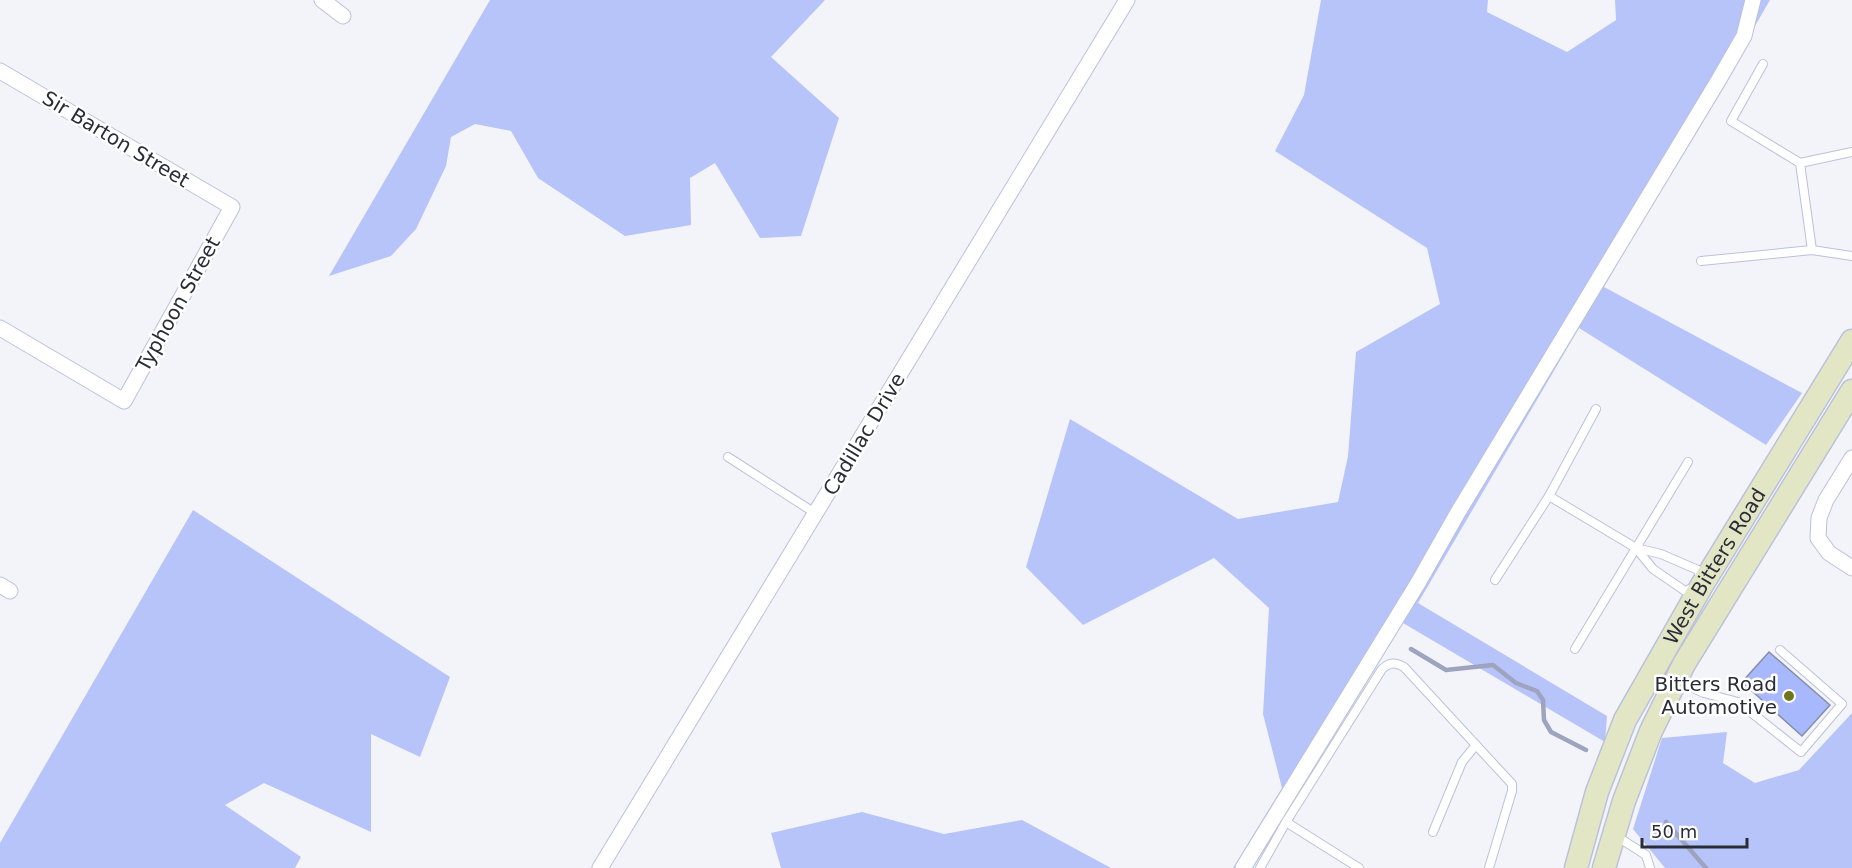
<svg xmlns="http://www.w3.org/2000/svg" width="1852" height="868" font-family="'DejaVu Sans',sans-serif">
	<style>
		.green { fill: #b7c4f9 }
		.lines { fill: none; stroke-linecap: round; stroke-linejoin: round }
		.stream { stroke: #9ea4c0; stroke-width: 4.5 }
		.building { fill: #a8b8fc; stroke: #868da6; stroke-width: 1.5 }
		.service-casing { stroke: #bac1dc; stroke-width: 10 }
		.minor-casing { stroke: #bac1dc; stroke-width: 17 }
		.secondary-casing { stroke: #bac1dc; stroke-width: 25 }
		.service { stroke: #fff; stroke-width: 8 }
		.minor { stroke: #fff; stroke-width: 15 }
		.secondary { stroke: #e3e6c4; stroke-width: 22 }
		.poi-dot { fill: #6e751d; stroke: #fff; stroke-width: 2 }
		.labels { text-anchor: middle; stroke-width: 5; stroke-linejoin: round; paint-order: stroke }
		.street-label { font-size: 20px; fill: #2a2c37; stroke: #fff }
		.poi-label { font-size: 20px; fill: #2a2c37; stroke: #fff; text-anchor: end }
	</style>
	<rect width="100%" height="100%" fill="#f3f4fa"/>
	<g class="green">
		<polygon points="490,0 825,0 771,57 839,118 801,236 760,238 715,163 690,178 691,225 625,236 538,178 511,131 475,124 451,137 446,166 416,229 391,256 329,276"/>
		<polygon points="1321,0 1488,0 1487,12 1567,52 1616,20 1615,0 1770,0 1604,287 1802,393 1766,445 1579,328 1418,603 1607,716 1605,742 1403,623 1253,868 1233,868 1282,788 1263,714 1269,608 1214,558 1083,625 1026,567 1070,419 1238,519 1338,502 1348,456 1356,352 1440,304 1427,248 1275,151 1304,95"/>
		<polygon points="193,510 450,677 420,757 371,734 371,832 264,783 225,805 301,857 295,868 0,868 0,843"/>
		<polygon points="1852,713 1852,868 1665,868 1633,829 1662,738 1727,732 1723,763 1755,783 1799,770"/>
		<polygon points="862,812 944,834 1022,820 1111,868 781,868 771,833"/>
	</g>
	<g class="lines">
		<g class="stream">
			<polyline points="1411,649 1446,670 1493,665 1516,683 1537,691 1543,700 1544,720 1551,732 1586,750"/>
			<polyline points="1666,822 1706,868"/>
		</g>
	</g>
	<polygon class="building" points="1769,652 1830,705 1802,736 1742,682"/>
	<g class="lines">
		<defs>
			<g id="service">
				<polyline points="1763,64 1731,121 1800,163"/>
				<polyline points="1812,250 1800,163 1852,152"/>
				<polyline points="1701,261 1812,250 1852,256"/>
				<polyline points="728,457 815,513"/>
				<polyline points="1549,496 1636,548 1661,554 1698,570 1701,580"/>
				<polyline points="1636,548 1653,569 1685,591 1695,587"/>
				<polyline points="1495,580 1549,496 1596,409"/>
				<polyline points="1575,649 1688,462"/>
				<polyline points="1678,681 1704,693 1738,702 1801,752 1842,704 1780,650"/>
				<polyline points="1286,822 1359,868"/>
				<polyline points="1433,832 1462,762 1476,745"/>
				<polyline points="1616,836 1646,855 1650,868"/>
				<path d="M 1260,868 L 1286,822 L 1382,669 C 1390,662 1395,662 1404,667 L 1512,784 L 1512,791 L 1489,868"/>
			</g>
			<g id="minor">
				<polyline points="322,0 343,16"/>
				<polyline points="0,71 232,207 124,401 0,328"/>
				<polyline points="1852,458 1826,500 1819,518 1818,538 1829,553 1852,568"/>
				<polyline points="0,585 10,591"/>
				<polyline points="600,868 1127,0"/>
				<polyline points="1243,868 1418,583 1457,514 1718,81 1744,36 1753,0"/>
			</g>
			<g id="secondary">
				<path id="s1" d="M 1576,868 L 1597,792 L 1625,720 L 1702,585 L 1852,341"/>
				<polyline points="1604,868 1624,801 1651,731 1684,664 1852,391"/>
			</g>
		</defs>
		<use href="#service" class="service-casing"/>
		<use href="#minor" class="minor-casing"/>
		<use href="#secondary" class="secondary-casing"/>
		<use href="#service" class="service"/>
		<use href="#minor" class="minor"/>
		<use href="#secondary" class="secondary"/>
	</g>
	<circle class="poi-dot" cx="1789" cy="696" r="6"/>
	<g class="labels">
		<g class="street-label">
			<text transform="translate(116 139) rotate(31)" y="7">Sir Barton Street</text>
			<text transform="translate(178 304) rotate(-61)" y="7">Typhoon Street</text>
			<text transform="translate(864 434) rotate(-59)" y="7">Cadillac Drive</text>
			<text dy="7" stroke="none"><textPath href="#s1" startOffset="334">West Bitters Road</textPath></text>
		</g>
		<g class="poi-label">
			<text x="1777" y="691">Bitters Road<tspan x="1777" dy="23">Automotive</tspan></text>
		</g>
	</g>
	<path d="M1642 838v9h105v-9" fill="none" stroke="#2a2c37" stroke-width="3"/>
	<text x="1651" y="838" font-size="18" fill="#2a2c37" stroke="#ffffff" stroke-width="4.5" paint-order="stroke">50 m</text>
</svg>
